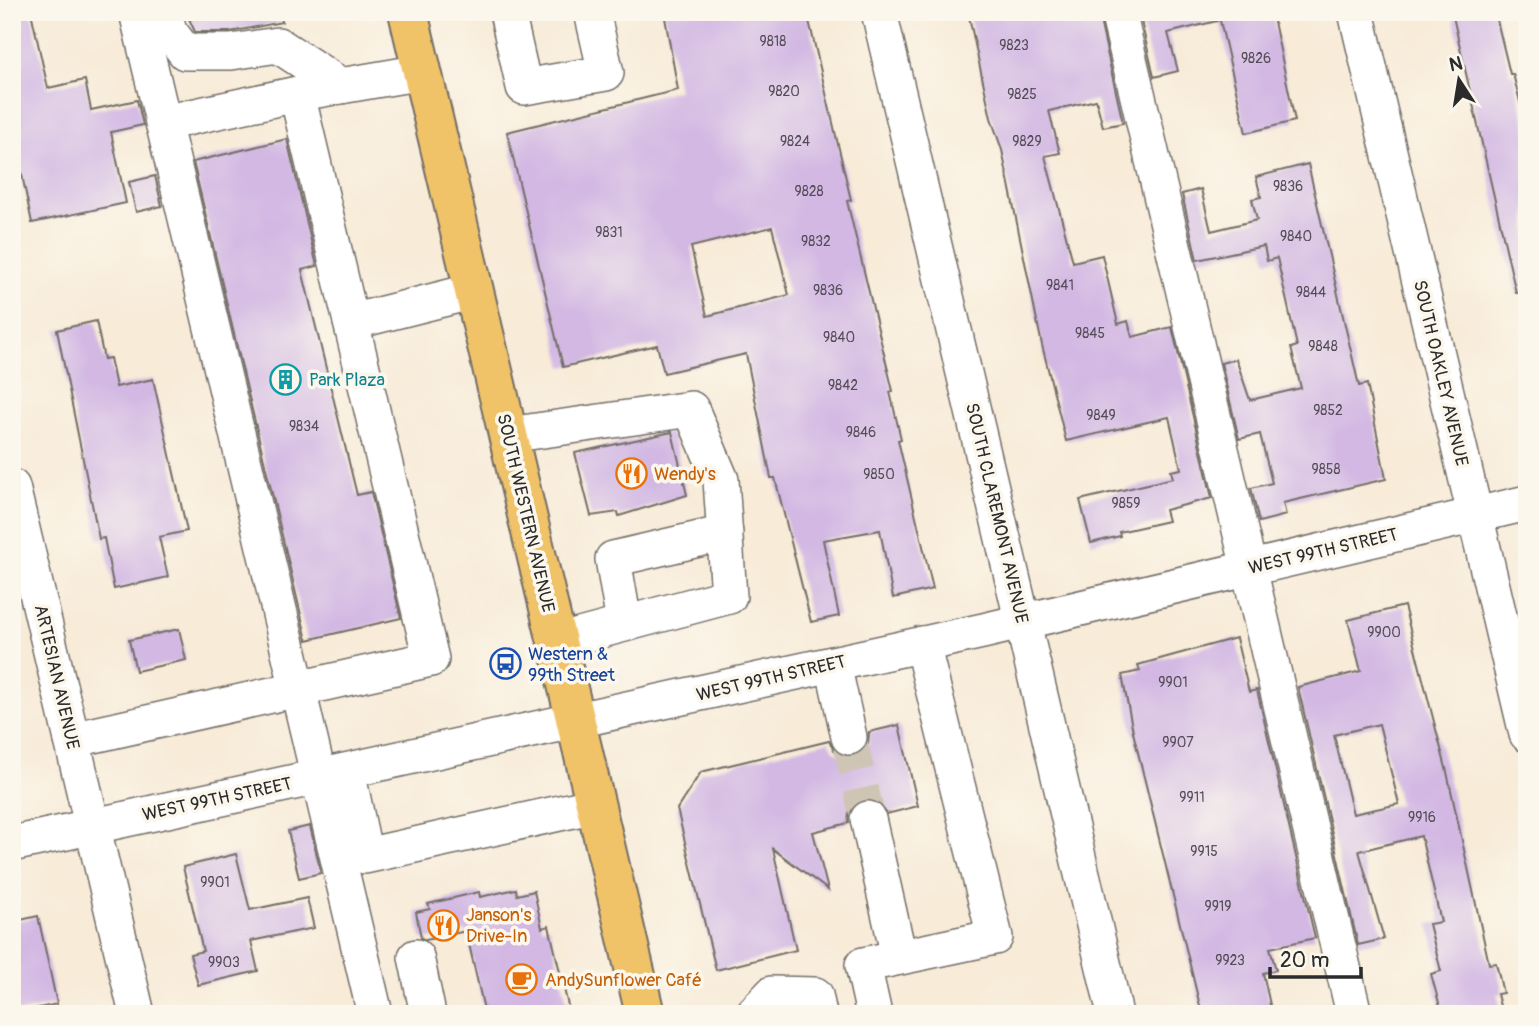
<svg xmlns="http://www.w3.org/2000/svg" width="1539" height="1026" font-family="Pangolin,sans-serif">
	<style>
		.building { fill: #d2b8e3; fill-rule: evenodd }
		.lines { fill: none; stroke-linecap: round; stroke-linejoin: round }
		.minor-tunnel { stroke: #cfc5b5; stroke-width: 35; stroke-dasharray: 35 18; stroke-linecap: butt }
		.minor-casing { stroke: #736e68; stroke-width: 38 }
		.major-casing { stroke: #736e68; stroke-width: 42 }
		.minor { stroke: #fff; stroke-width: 35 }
		.major { stroke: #f1c369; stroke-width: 38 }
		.labels { text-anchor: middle; stroke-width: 7; stroke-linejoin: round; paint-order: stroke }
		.number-label { font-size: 14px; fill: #554e59 }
		.street-label { font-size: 18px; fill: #2b2b2b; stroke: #fbf7ec }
		.culture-label { font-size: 18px; fill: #0d838f; stroke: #fbf7ec; text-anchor: start }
		.food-label { font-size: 18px; fill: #c56008; stroke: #fbf7ec; text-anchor: start }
		.transit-label { font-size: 18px; fill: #164399; stroke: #fbf7ec; text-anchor: start }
	</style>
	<rect width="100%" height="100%" fill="#fbf7ec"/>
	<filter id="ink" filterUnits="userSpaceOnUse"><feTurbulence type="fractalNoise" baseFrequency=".0143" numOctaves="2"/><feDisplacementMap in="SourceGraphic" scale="14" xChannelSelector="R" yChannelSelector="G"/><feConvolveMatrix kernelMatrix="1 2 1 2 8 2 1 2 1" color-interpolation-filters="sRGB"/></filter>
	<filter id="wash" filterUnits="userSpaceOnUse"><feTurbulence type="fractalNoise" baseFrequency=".00686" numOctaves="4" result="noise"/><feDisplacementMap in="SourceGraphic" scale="28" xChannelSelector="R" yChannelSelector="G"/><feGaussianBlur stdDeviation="1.57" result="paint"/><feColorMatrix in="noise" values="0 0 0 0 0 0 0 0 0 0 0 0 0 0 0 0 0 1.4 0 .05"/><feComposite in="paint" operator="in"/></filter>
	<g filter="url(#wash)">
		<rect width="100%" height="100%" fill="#f8ebd8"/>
		<g id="blocks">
			<g class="building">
				<polygon points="12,12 31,12 48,88 85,80 91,110 137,100 143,125 111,132 126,203 32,223 16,146 12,146"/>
				<polygon points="186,12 281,12 282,22 230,32 195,32"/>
				<path d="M 664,12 L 807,12 L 851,200 L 847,201 L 893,391 L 890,392 L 901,439 L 898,440 L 933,589 L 893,598 L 880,530 L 823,540 L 839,616 L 811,622 L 775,478 L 771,478 L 746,354 L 664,373 L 657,345 L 563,367 L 507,132 L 678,90 ZM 772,227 L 789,295 L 707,316 L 691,247 Z"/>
				<polygon points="968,12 1048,12 1049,17 1072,12 1098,12 1123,123 1103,127 1096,100 1049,111 1060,153 1045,156 1073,262 1102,255 1118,324 1128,321 1132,337 1172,327 1212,498 1165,510 1168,521 1119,532 1120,536 1091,543 1080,500 1173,478 1171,471 1181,469 1169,417 1066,441 1042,345 1002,150 991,118"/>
				<polygon points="1139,12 1215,12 1217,21 1168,33 1178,71 1154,77"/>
				<polygon points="1218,12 1272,12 1295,121 1246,133"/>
				<polygon points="1452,12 1495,12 1510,74 1513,74 1527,129 1527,292 1516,293"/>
				<polygon points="287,139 317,266 302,270 357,495 371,492 401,618 307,640 193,162"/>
				<polygon points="1308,164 1359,386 1367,384 1386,479 1283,503 1286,515 1259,522 1251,488 1272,483 1260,434 1239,439 1221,363 1236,359 1250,400 1301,388 1291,348 1297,346 1277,258 1267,261 1264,246 1197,260 1182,194 1201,189 1211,231 1257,220 1252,199 1261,197 1256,177"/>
				<polygon points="155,176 162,206 136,212 129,182"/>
				<polygon points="96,321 104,359 110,358 116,387 153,379 187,531 159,537 168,577 114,589 104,538 99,539 57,330"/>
				<polygon points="672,432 687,495 619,516 618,512 591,516 575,453"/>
				<path d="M 1404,606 L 1447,772 L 1489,964 L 1496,963 L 1503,993 L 1497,994 L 1502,1014 L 1442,1014 L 1431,974 L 1441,971 L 1429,924 L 1441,922 L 1421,836 L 1359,851 L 1384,939 L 1358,945 L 1298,687 L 1361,671 L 1348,620 ZM 1379,724 L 1399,804 L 1353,814 L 1334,735 Z"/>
				<polygon points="179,629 186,660 136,671 129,640"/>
				<polygon points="1236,638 1249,692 1257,690 1315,938 1270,948 1276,970 1263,973 1272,1014 1202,1014 1133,732 1122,675 1140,671 1138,665"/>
				<polygon points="899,725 918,806 887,814 875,800 863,800 849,812 848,823 813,832 828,890 773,849 796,950 716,970 677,809 701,772 829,741 834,750 842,756 854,756 868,744 869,732"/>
				<polygon points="310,826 321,873 299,878 288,831"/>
				<polygon points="236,854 250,910 307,898 314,928 251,941 258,971 198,985 190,954 203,951 183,867"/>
				<polygon points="516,889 517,895 534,891 542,928 549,926 570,1014 485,1014 466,931 426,940 421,938 416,912 430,909 428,904 479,892 480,897"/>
				<polygon points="38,916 57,1004 12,1014 12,922"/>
			</g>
		</g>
	</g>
	<g filter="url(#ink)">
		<use href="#blocks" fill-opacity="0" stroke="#736e68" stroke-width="2"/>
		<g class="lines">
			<polyline class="minor-tunnel" points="849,737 868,819"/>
			<defs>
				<g id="minor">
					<polyline points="137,12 375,1014"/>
					<polyline points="164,12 169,31 185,52 231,52 278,45 341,86"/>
					<polyline points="507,12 524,87 606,73 592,12"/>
					<polyline points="879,12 1115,1014"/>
					<polyline points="1118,12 1354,1014"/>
					<polyline points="1356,12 1527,734"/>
					<polyline points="317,90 422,72"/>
					<polyline points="351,322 474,291"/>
					<polyline points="508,435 691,409 721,480 729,596 557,642"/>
					<polyline points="12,487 137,1014"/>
					<polyline points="624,623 613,559 725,533"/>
					<polyline points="833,664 849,737"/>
					<polyline points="72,740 431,659 297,94 163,123"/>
					<polyline points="347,771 365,856 596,805"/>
					<polyline points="868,819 899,957"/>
					<polyline points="12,844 983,631 1527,503"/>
					<polyline points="416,957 428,1014"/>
					<polyline points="753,1014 772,994 815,995 819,1014"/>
					<polyline points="874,1014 863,965 995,937 922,644"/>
				</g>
				<polyline id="major" points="408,12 645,1014"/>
			</defs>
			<use href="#minor" class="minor-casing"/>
			<use href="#major" class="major-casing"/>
			<use href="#minor" class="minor"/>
			<use href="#major" class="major"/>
		</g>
	</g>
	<defs>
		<symbol id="building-ring" viewBox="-11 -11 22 22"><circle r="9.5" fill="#fbf7ec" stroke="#0f9aa8" stroke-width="1.5"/><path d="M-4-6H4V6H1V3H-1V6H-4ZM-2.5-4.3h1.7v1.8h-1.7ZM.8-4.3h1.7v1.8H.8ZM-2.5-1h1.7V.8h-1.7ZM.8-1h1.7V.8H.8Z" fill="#0f9aa8"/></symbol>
		<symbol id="restaurant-ring" viewBox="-11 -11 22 22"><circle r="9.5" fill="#fbf7ec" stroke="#e8710a" stroke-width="1.5"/><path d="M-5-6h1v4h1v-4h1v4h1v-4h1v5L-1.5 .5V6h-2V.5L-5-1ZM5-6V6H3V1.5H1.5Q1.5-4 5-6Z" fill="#e8710a"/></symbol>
		<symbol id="bus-ring" viewBox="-11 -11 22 22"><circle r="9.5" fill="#fbf7ec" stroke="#1a4fb4" stroke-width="1.5"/><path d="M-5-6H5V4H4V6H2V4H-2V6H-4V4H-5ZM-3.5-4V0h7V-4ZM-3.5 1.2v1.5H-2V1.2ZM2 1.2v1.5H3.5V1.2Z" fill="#1a4fb4"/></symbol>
		<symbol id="cafe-ring" viewBox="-11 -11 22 22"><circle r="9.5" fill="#fbf7ec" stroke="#e8710a" stroke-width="1.5"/><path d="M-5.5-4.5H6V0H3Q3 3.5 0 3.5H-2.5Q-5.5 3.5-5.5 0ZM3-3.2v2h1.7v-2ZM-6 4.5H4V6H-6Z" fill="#e8710a"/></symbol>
	</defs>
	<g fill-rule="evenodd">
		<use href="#building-ring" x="268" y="362" width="35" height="35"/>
		<use href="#restaurant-ring" x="614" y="456" width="35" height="35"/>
		<use href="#bus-ring" x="488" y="646" width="35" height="35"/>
		<use href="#restaurant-ring" x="426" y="908" width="35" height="35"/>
		<use href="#cafe-ring" x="504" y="962" width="35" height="35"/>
	</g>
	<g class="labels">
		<g class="number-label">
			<text x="773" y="46">9818</text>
			<text x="1014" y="50">9823</text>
			<text x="1256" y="63">9826</text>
			<text x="784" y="96">9820</text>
			<text x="1022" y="99">9825</text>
			<text x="795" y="146">9824</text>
			<text x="1027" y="146">9829</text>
			<text x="1288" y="191">9836</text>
			<text x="809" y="196">9828</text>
			<text x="609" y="237">9831</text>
			<text x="1296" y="241">9840</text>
			<text x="816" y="246">9832</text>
			<text x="1060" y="290">9841</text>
			<text x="828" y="295">9836</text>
			<text x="1311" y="297">9844</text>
			<text x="1090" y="338">9845</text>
			<text x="839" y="342">9840</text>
			<text x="1323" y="351">9848</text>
			<text x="843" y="390">9842</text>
			<text x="1328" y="415">9852</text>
			<text x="1101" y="420">9849</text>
			<text x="304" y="431">9834</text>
			<text x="861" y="437">9846</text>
			<text x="1326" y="474">9858</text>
			<text x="879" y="479">9850</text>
			<text x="1126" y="508">9859</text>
			<text x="1384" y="637">9900</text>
			<text x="1173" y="687">9901</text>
			<text x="1178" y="747">9907</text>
			<text x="1192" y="802">9911</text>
			<text x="1422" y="822">9916</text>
			<text x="1204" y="856">9915</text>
			<text x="215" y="887">9901</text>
			<text x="1218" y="911">9919</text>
			<text x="1230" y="965">9923</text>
			<text x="224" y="967">9903</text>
		</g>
		<g class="street-label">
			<text transform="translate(1441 373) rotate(77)" y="6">SOUTH OAKLEY AVENUE</text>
			<text transform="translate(526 513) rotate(77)" y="6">SOUTH WESTERN AVENUE</text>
			<text transform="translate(997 513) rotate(77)" y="6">SOUTH CLAREMONT AVENUE</text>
			<text transform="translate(1323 551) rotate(-13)" y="6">WEST 99TH STREET</text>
			<text transform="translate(57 677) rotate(77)" y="6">ARTESIAN AVENUE</text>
			<text transform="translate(771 678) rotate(-13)" y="6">WEST 99TH STREET</text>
			<text transform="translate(217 799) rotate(-12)" y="6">WEST 99TH STREET</text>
		</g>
		<g class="culture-label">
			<text x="309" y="386">Park Plaza</text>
		</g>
		<g class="food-label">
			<text x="654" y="480">Wendy's</text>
			<text x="466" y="921">Janson's<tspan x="466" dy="21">Drive-In</tspan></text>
			<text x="545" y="986">AndySunflower Café</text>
		</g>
		<g class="transit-label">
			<text x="528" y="660">Western &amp;<tspan x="528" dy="21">99th Street</tspan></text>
		</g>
	</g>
	<rect width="1539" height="1026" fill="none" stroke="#fbf7ec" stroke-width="42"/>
	<g transform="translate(1459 80) rotate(348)" stroke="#fbf7ec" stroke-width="5" paint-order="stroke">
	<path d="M0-5L12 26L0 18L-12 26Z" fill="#2b2b2b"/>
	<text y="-10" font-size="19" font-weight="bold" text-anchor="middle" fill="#2b2b2b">N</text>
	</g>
	<path d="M1270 967v10h91v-10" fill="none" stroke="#2b2b2b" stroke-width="3.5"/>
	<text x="1280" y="967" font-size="21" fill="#2b2b2b" stroke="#fbf7ec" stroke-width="5" paint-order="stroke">20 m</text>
</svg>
